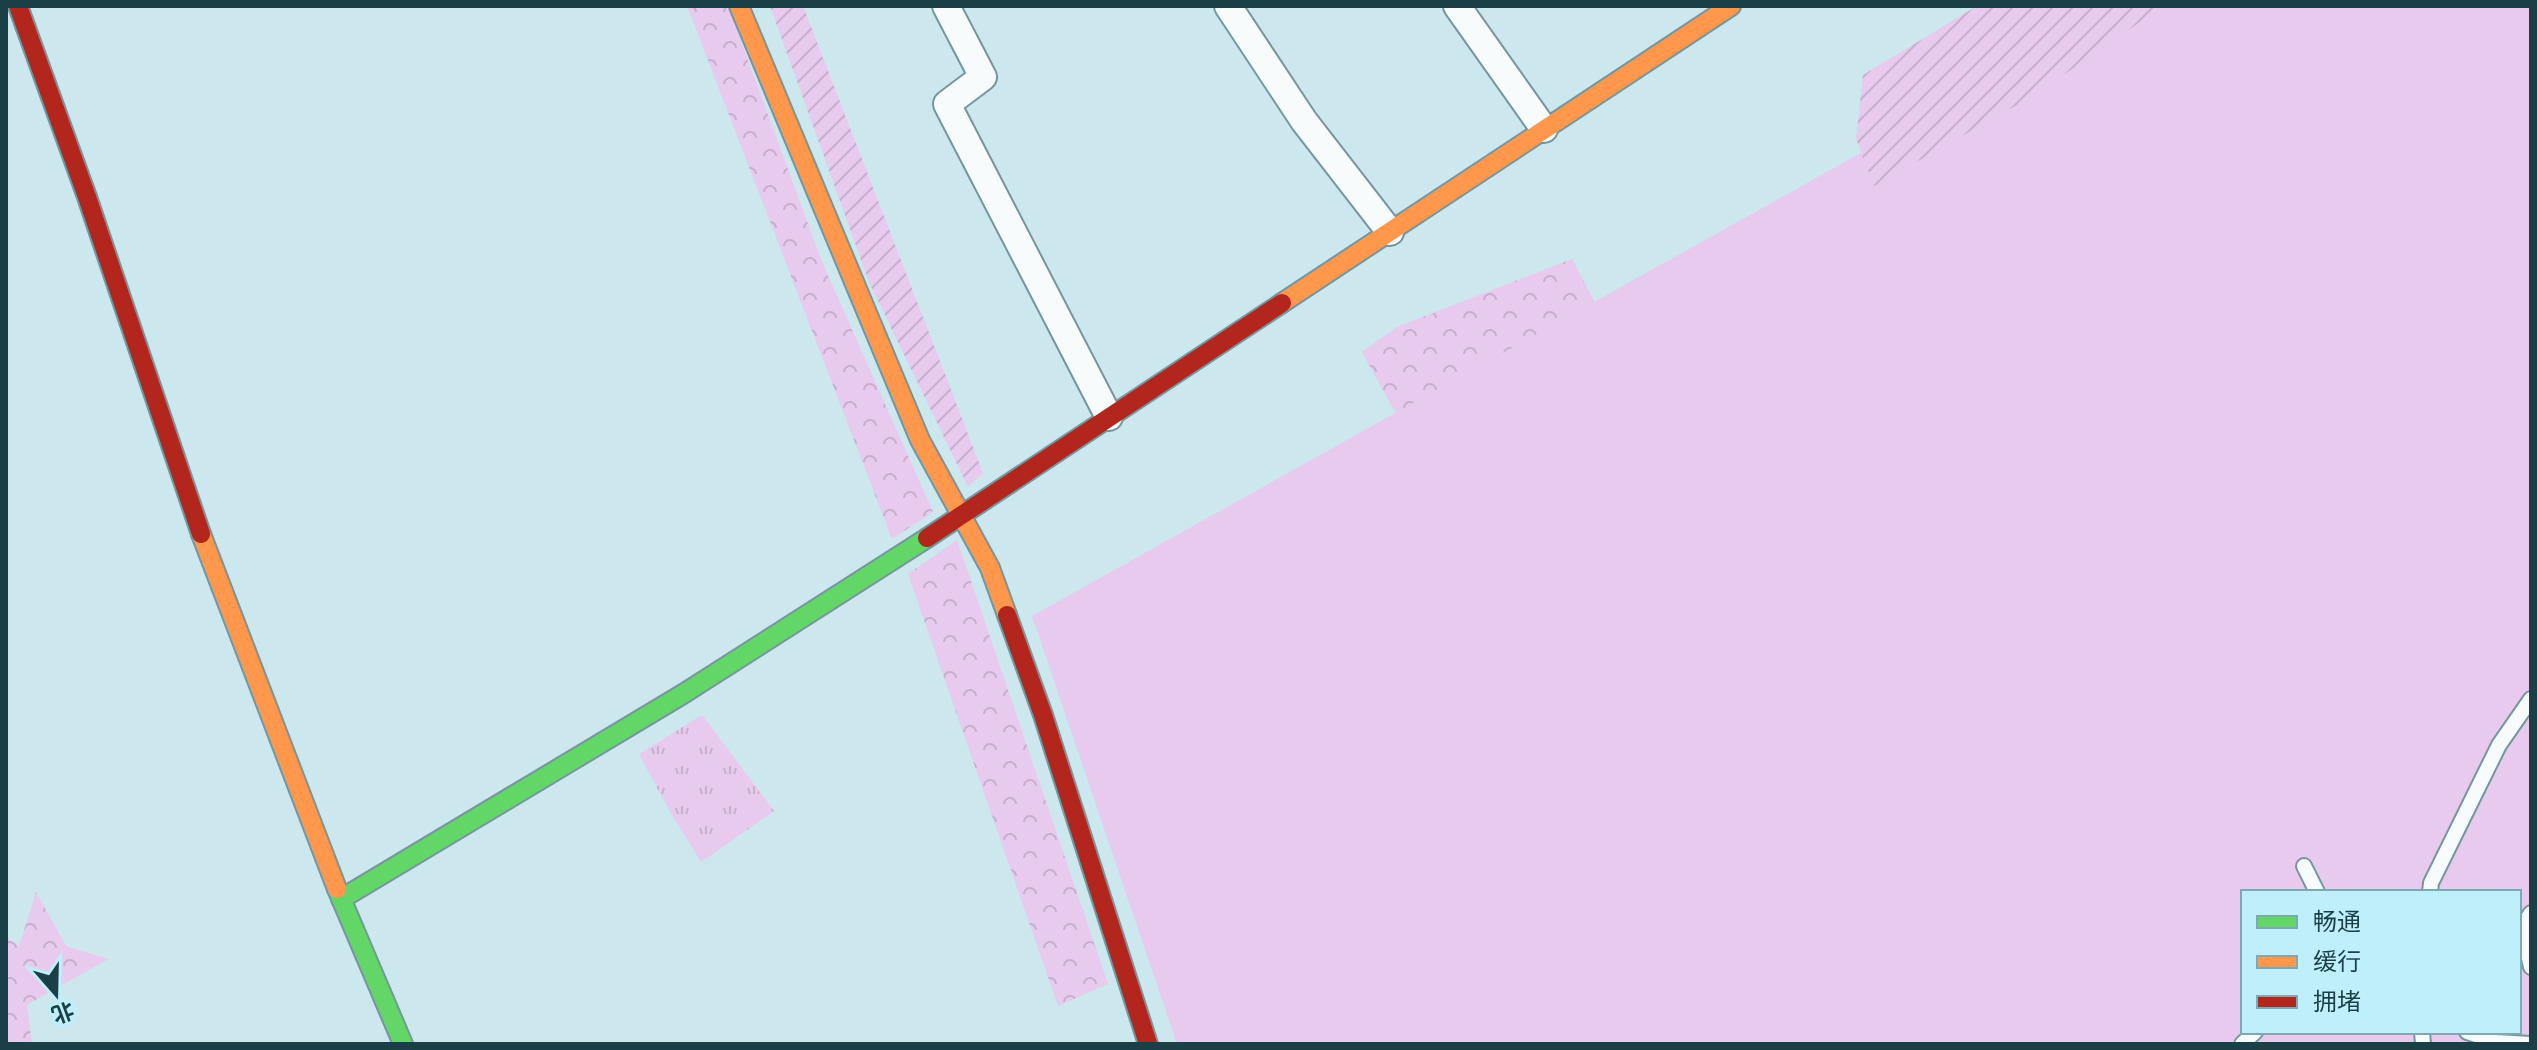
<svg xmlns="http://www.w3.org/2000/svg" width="2537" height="1050" font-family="'Roboto Condensed','Noto Sans SC',sans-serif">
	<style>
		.grass { fill: url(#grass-tufts) }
		.forest { fill: url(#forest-crowns) }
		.park { fill: #e7caed; fill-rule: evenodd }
		.garden { fill: url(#garden-furrows) }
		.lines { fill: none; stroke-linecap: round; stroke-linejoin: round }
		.lane-casing { stroke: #76969d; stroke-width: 18 }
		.street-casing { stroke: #76969d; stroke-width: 30 }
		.fast-casing { stroke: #76969d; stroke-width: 22 }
		.slow-casing { stroke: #76969d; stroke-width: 22 }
		.jam-casing { stroke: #76969d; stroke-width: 22 }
		.lane { stroke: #f7fbfc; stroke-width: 14 }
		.street { stroke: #f7fbfc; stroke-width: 26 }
		.fast { stroke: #63d668; stroke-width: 18 }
		.slow { stroke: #ff974d; stroke-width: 18 }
		.jam { stroke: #b3261e; stroke-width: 18 }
	</style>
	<defs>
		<pattern id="grass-tufts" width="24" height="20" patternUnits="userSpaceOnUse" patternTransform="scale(2)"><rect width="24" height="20" fill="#e7caed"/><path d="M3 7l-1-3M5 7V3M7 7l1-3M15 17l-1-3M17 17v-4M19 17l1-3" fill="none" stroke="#c6afcd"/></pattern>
		<pattern id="forest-crowns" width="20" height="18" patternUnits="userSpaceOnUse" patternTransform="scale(2)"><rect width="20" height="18" fill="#e7caed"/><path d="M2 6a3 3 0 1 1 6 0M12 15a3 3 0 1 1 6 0" fill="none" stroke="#c6afcd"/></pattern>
		<pattern id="garden-furrows" width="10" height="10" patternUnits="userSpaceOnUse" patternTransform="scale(2)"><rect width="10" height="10" fill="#e7caed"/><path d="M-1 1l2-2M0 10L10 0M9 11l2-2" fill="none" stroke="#c6afcd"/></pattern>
	</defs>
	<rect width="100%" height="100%" fill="#cce7ed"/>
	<polygon class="grass" points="702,715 774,811 701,862 670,812 639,754"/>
	<g class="forest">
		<polygon points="687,6 728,6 822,262 933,512 892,539"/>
		<polygon points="1572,259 1614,338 1422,461 1362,352 1397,327"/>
		<polygon points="957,540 1108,984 1058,1006 908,574"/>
		<polygon points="36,892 66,946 108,959 27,1005 32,1044 6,1044 6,937 19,946"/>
	</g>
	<path class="park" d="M 2124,6 L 2531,6 L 2531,1044 L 1177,1044 L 1032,616 ZM 2243,892 L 2519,892 L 2519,1032 L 2243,1032 Z"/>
	<g class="garden">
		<polygon points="770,6 803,6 983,473 968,487 869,282"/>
		<polygon points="1977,6 2163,6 2036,94 1874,186 1856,139 1863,75"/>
	</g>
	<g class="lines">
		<defs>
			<g id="lane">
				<polyline points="2304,866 2317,892"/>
				<polyline points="2430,892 2431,883 2499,745 2531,699"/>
				<polyline points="2531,913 2522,927 2531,967"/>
				<polyline points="2422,1032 2423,1044"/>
				<polyline points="2467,1032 2496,1042 2531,1044"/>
				<polyline points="2242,1044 2255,1032"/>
			</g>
			<g id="street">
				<polyline points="946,6 983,77 947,104 1109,417"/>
				<polyline points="1228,6 1304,121 1390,232"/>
				<polyline points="1457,6 1544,129"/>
			</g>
			<g id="fast">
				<polyline points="337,889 403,1044"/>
				<polyline points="341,899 683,694 927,538"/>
			</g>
			<g id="slow">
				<polyline points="739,6 920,440 990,568 1007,615"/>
				<polyline points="1282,303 1731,6"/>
				<polyline points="201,534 337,889"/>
			</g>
			<g id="jam">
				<polyline points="18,6 87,197 201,534"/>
				<polyline points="927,538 1282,303"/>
				<polyline points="1007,615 1043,715 1148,1044"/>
			</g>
		</defs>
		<use href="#lane" class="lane-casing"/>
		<use href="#street" class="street-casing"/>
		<use href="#fast" class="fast-casing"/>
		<use href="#slow" class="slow-casing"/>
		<use href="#jam" class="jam-casing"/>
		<use href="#lane" class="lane"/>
		<use href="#street" class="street"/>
		<use href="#fast" class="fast"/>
		<use href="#slow" class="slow"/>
		<use href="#jam" class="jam"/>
	</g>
	<rect width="2537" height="1050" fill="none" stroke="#1b3f47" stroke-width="16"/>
	<rect x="2241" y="890" width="280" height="144" fill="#beeffb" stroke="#7da9b3" stroke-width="2"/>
	<rect x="2257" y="916" width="40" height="12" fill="#63d668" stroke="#7da9b3" stroke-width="2"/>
	<text x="2313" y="930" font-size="24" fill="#1b3f47">畅通</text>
	<rect x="2257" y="956" width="40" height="12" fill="#ff974d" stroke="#7da9b3" stroke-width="2"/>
	<text x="2313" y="970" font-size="24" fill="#1b3f47">缓行</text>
	<rect x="2257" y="996" width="40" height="12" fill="#b3261e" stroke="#7da9b3" stroke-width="2"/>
	<text x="2313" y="1010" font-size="24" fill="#1b3f47">拥堵</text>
	<g transform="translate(56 994) rotate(160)" stroke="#beeffb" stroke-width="6" paint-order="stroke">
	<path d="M0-6L14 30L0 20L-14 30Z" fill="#1b3f47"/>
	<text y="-12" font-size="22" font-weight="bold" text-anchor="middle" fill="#1b3f47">北</text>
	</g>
</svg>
